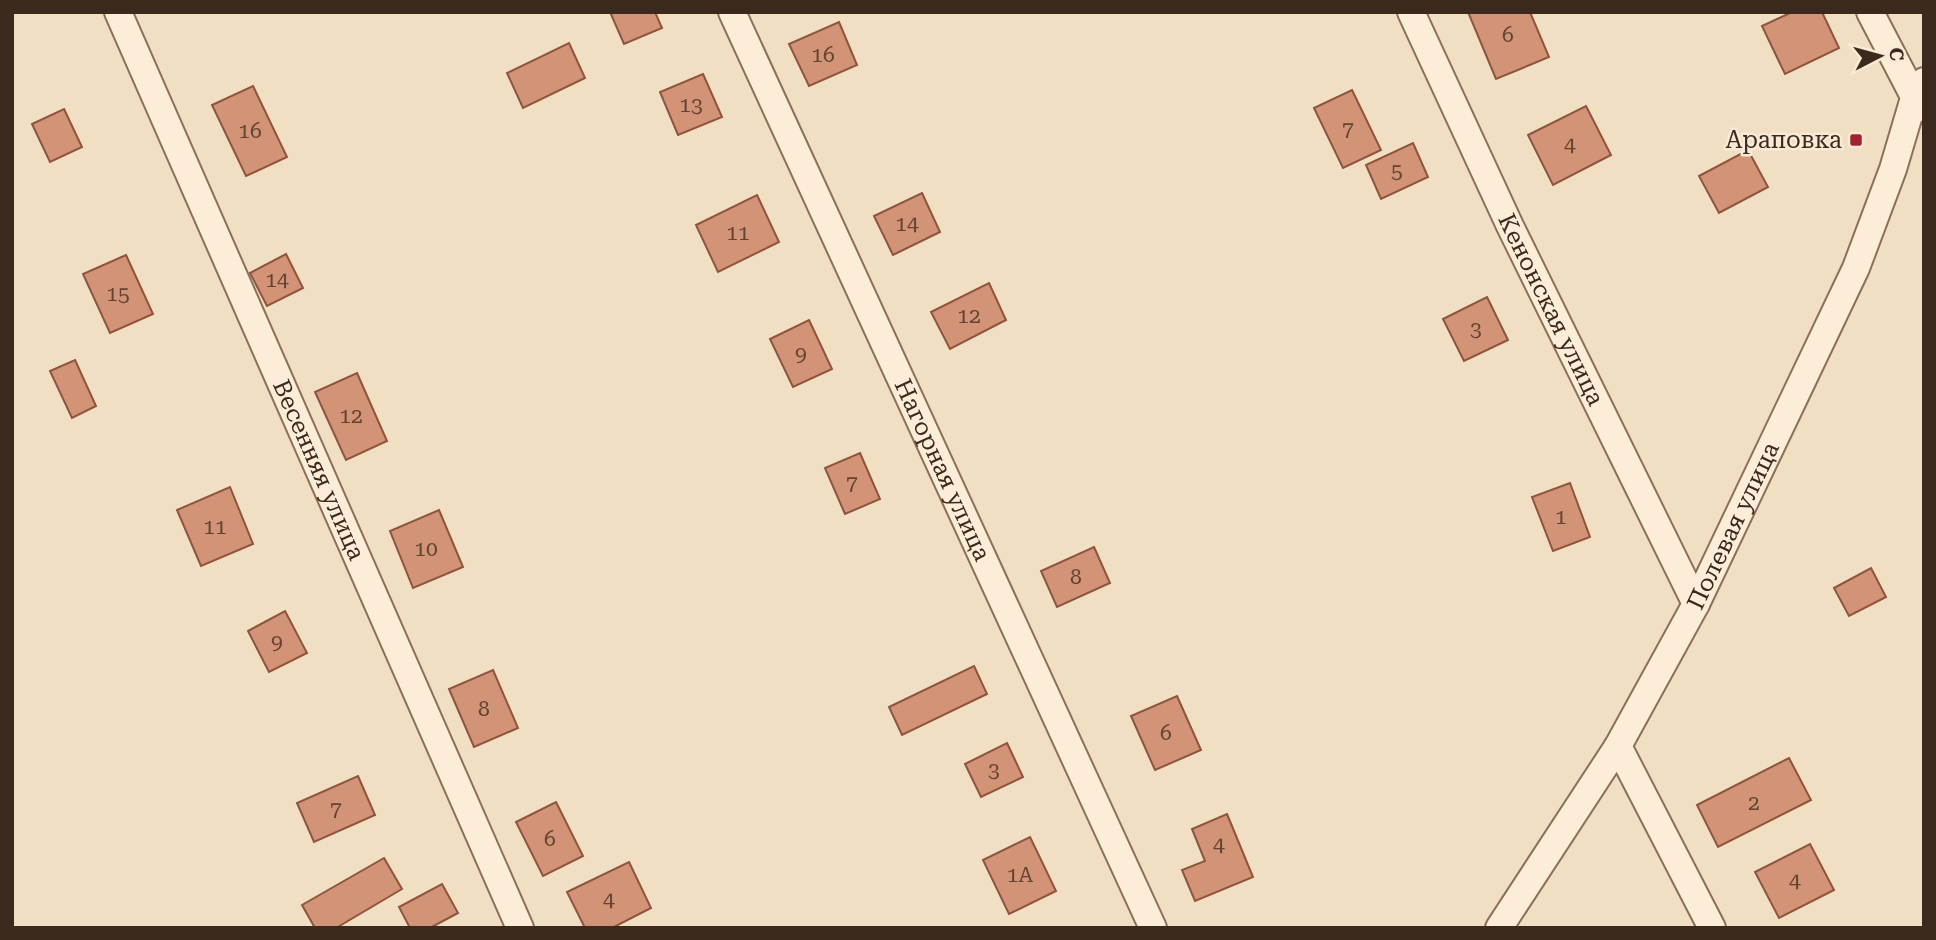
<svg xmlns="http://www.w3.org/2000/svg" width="1936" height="940" font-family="'Roboto Serif',serif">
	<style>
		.building { fill: #d29376; stroke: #8f543c; stroke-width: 2 }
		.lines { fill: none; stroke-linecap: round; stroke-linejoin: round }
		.street-casing { stroke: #8d6f58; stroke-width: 30 }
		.street { stroke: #fbedd7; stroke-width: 26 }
		.poi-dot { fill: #a12331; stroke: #f8ead4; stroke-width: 2.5 }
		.labels { text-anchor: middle; stroke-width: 5; stroke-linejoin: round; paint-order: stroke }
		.number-label { font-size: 21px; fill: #624433 }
		.poi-label { font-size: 24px; fill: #3c291d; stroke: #f8ead4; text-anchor: end }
		.street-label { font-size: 24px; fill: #3c291d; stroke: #f8ead4 }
	</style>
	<rect width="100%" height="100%" fill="#f1dfc3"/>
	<g class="building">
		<polygon points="610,12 655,12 662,28 624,44"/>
		<polygon points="1468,12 1530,12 1549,57 1496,79"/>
		<polygon points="1792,12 1822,12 1839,48 1785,74 1762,26"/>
		<polygon points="839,22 857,65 809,86 789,44"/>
		<polygon points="569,43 585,78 523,108 507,73"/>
		<polygon points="703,74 722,117 678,135 660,92"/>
		<polygon points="253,86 287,157 246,176 212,105"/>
		<polygon points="1352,90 1381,150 1343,168 1314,108"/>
		<polygon points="1586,106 1611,155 1553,185 1528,135"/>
		<polygon points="64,109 82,147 50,162 32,124"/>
		<polygon points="1413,143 1428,177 1381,199 1366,165"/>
		<polygon points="1748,150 1768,187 1719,213 1699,176"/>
		<polygon points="922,193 940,232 893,255 874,216"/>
		<polygon points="757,195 779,242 718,272 696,225"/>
		<polygon points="286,254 303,288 267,306 250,273"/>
		<polygon points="126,255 153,314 110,333 83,274"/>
		<polygon points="989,283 1006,320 950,349 931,312"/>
		<polygon points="1487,297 1508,340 1464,361 1443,319"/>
		<polygon points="809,320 832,369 793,387 770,339"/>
		<polygon points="75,360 96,406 72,418 50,371"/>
		<polygon points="357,373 387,441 346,460 315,392"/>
		<polygon points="860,453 880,499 845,514 825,468"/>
		<polygon points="1570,483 1590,537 1553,551 1532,497"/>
		<polygon points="230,487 253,544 201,566 177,510"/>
		<polygon points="439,510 463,567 413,588 390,531"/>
		<polygon points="1094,547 1110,583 1057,607 1041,571"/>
		<polygon points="1871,568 1886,597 1849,616 1834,588"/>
		<polygon points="285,611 307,653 269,672 248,631"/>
		<polygon points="974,666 987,694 902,735 889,707"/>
		<polygon points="493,670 518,728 474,747 449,689"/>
		<polygon points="1177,696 1201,750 1155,770 1131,716"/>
		<polygon points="1007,743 1023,777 981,797 965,764"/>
		<polygon points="1789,758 1811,800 1718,847 1697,805"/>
		<polygon points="358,776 375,815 314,842 297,803"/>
		<polygon points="556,802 583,856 543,876 516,822"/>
		<polygon points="1227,814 1253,877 1195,901 1182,870 1205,861 1192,829"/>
		<polygon points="1030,837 1056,891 1009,914 983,860"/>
		<polygon points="1810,844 1834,890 1779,918 1755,872"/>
		<polygon points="384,858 402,889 336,928 315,928 302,905"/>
		<polygon points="629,862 651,908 612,928 585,928 567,892"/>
		<polygon points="442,884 458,913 430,928 410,928 399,907"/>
	</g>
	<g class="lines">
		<defs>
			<g id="street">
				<path id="s1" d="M 118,12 L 520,928"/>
				<path id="s2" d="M 732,12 L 1153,928"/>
				<path id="s3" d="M 1411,12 L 1510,226 L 1696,604"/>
				<polyline points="1870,12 1920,108"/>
				<polyline points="1618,746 1712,928"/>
				<path id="s4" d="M 1499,928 L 1618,746 L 1696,604 L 1856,268 L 1893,169 L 1914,98 L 1924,81"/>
			</g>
		</defs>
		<use href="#street" class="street-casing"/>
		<use href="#street" class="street"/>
	</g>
	<rect class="poi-dot" x="1849" y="133" width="14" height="14" rx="3.5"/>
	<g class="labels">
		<g class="number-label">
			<text x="1508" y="42">6</text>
			<text x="823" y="62">16</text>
			<text x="691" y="112">13</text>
			<text x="1348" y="136">7</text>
			<text x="250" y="138">16</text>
			<text x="1570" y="152">4</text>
			<text x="1397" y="178">5</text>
			<text x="907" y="231">14</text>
			<text x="738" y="240">11</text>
			<text x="277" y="287">14</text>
			<text x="118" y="301">15</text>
			<text x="969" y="323">12</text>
			<text x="1476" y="336">3</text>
			<text x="801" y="361">9</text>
			<text x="351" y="423">12</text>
			<text x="852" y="490">7</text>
			<text x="1561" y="524">1</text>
			<text x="215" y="534">11</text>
			<text x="426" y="556">10</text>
			<text x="1076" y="584">8</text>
			<text x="277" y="649">9</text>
			<text x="484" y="716">8</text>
			<text x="1166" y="740">6</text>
			<text x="994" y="777">3</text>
			<text x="1754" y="810">2</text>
			<text x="336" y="816">7</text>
			<text x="550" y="846">6</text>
			<text x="1219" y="852">4</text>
			<text x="1020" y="882">1А</text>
			<text x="1795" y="888">4</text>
			<text x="609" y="907">4</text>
		</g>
		<g class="poi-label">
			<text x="1842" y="148">Араповка</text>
		</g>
		<g class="street-label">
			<text dy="8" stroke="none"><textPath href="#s3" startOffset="329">Кенонская улица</textPath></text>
			<text dy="8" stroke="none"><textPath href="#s1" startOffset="500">Весенняя улица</textPath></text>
			<text dy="8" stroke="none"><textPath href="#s2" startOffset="504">Нагорная улица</textPath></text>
			<text dy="8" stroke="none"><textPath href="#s4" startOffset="466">Полевая улица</textPath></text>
		</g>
	</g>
	<rect width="1936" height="940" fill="none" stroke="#3c291d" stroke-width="28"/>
	<g transform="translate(1880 56) rotate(84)" stroke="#f8ead4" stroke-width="5" paint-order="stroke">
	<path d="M0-5L12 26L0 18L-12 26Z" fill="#3c291d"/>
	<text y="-10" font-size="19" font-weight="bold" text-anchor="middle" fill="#3c291d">С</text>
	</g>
</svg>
